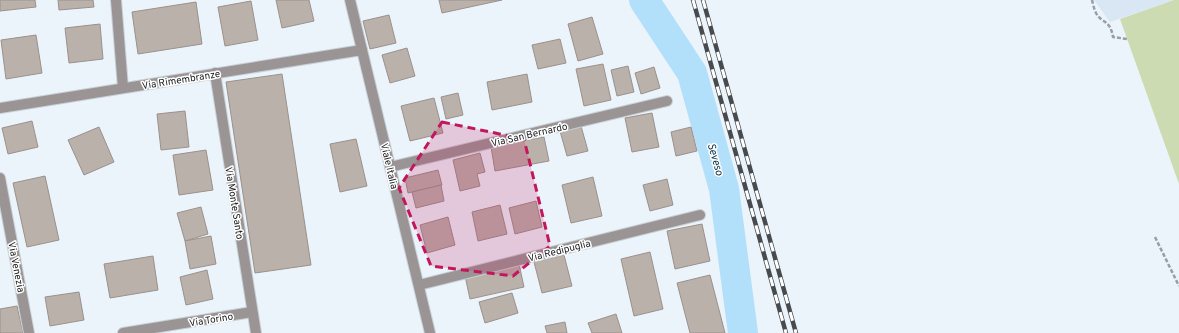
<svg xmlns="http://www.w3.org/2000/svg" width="1179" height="333" font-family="Overpass,sans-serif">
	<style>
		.built { fill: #d9e7f4 }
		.green { fill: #ccdbb1 }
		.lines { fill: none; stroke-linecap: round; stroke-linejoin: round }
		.river { stroke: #b2e0fa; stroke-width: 30 }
		.building { fill: #bbb1ab; stroke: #9b918c }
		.minor-casing { stroke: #c9d0d7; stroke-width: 12 }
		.path { stroke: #989ea4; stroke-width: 2.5; stroke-dasharray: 4 2; stroke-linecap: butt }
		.minor { stroke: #9a9594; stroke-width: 10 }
		.rail-casing { stroke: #474b4f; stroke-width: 4.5 }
		.rail { stroke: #fff; stroke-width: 3; stroke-dasharray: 9; stroke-linecap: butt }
		.marked { fill: #c2185b; fill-opacity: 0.2; stroke: #c2185b; stroke-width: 3; stroke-dasharray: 8 5; stroke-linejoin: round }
		.labels { text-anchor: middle; stroke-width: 3; stroke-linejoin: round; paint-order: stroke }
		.street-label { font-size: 10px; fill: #171a1d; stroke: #fff }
		.water-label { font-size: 11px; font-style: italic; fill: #093143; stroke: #fff }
	</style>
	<rect width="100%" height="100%" fill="#ebf3fb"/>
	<polygon class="built" points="1094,0 1174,0 1110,22"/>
	<polygon class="green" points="1174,0 1179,0 1179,184 1120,19"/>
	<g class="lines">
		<polyline class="river" points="644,0 692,73 724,189 743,333"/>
	</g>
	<g class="building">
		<polygon points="0,0 35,0 36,7 0,11"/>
		<polygon points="58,0 93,0 94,7 59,10"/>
		<polygon points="276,0 309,0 314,21 282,28"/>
		<polygon points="439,0 502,0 442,13"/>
		<polygon points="251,1 258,40 225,46 218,7"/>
		<polygon points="196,2 202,44 138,54 132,12"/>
		<polygon points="389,15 396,43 370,49 363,21"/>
		<polygon points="592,17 603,54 578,61 568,24"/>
		<polygon points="100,24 103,59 69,63 65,28"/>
		<polygon points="36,35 42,73 6,79 1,40"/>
		<polygon points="560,39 566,63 538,69 532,45"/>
		<polygon points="407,48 415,76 390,83 382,55"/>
		<polygon points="603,64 611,100 584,106 576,69"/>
		<polygon points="628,66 634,92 617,96 611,70"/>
		<polygon points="654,67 660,88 641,94 635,73"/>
		<polygon points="282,74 311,265 255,273 226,82"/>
		<polygon points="527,74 532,102 492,110 487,82"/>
		<polygon points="458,93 463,115 446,119 441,97"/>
		<polygon points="434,98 443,133 410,141 401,106"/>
		<polygon points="185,111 189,147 161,150 157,114"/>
		<polygon points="652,113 659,147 632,152 625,118"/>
		<polygon points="32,121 38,147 8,154 2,128"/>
		<polygon points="581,126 588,151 567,156 560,131"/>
		<polygon points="99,127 114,162 84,175 68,140"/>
		<polygon points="691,127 697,151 676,156 671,132"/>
		<polygon points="544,137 549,161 495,171 491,147"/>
		<polygon points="356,139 367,186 340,192 330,144"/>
		<polygon points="206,150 213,190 179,195 173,155"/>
		<polygon points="480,153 485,172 477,174 480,186 460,191 453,160"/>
		<polygon points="438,170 442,185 408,193 405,178"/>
		<polygon points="45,176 59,240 27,247 13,183"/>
		<polygon points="593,177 602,216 571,223 562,185"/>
		<polygon points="667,179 673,205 650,211 643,185"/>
		<polygon points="441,185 444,201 416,208 412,192"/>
		<polygon points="536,201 542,227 515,234 509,208"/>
		<polygon points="500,205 507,234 478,241 472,212"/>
		<polygon points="201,207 208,234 185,241 177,213"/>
		<polygon points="448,217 455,245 427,253 420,225"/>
		<polygon points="702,224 710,261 675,269 667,231"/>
		<polygon points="211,236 216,264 190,269 185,241"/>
		<polygon points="650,252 663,309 634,316 621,259"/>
		<polygon points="564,255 572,286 542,293 534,262"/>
		<polygon points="153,256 158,290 110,298 104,264"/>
		<polygon points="519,264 524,287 470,299 465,276"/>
		<polygon points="207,270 213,299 186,305 180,277"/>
		<polygon points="710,275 725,333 690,333 677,283"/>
		<polygon points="79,292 84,320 50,326 45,297"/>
		<polygon points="512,293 518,313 485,323 479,302"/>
		<polygon points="17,306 23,333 0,333 0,309"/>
		<polygon points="616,314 622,333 592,333 588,323"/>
		<polygon points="565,322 567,333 547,333 545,326"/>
	</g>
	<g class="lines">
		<defs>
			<g id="minor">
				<polyline points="116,0 123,88"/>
				<polyline points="350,0 430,333"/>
				<polyline points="215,73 256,333"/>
				<polyline points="0,108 362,50"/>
				<polyline points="390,167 667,101"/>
				<polyline points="0,178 29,333"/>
				<polyline points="419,285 700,215"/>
				<polyline points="123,333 252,312"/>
			</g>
		</defs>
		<use href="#minor" class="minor-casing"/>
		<g class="path">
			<path d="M 1092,0 C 1093,4 1094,9 1096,13 C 1102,24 1110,19 1113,37 L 1127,39"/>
			<polyline points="1155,237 1179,286"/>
		</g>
		<use href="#minor" class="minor"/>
		<defs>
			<g id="rail">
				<polyline points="693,0 786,333"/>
				<polyline points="703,0 796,333"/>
			</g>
		</defs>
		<use href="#rail" class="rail-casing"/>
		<use href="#rail" class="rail"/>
	</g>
	<path class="marked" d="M 442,122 L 524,139 L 550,246 L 513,276 L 431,266 L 399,188 Z"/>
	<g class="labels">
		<g class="street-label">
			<text transform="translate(181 79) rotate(-9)" y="4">Via Rimembranze</text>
			<text transform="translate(529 134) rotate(-13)" y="4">Via San Bernardo</text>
			<text transform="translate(390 166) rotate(77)" y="4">Viale Italia</text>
			<text transform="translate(235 203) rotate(81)" y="4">Via Monte Santo</text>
			<text transform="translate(559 250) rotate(-14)" y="4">Via Redipuglia</text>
			<text transform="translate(17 267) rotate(79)" y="4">Via Venezia</text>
			<text transform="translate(211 319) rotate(-9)" y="4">Via Torino</text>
		</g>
		<g class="water-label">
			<text transform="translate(716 159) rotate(74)" y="4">Seveso</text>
		</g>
	</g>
</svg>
